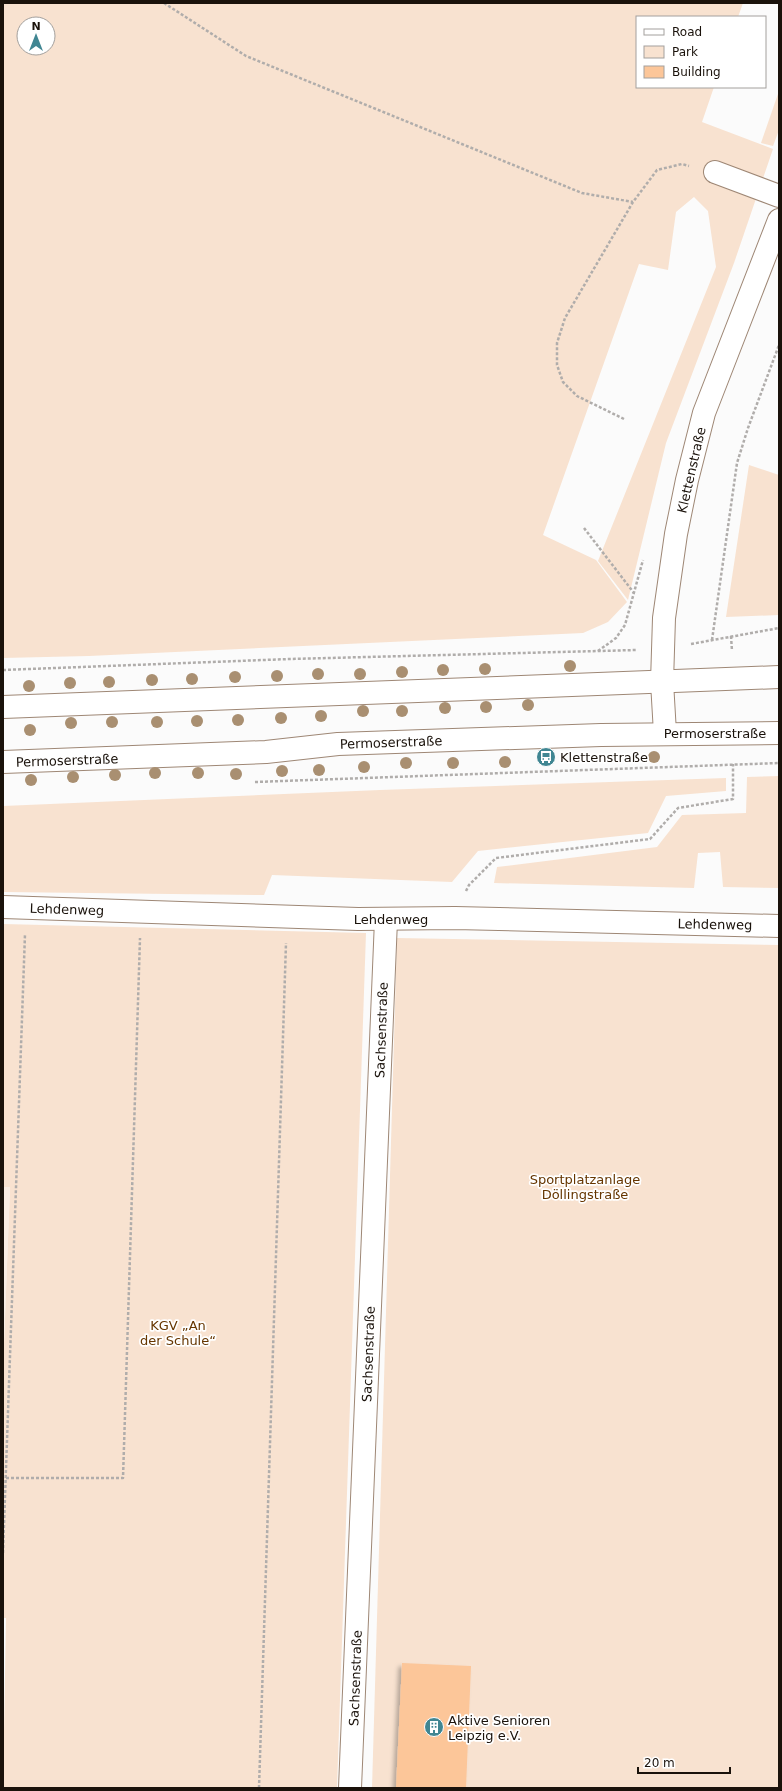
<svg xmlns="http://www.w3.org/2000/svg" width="782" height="1791" font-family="'DejaVu Sans',sans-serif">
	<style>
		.built { fill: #faede3 }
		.green { fill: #f8e2d0; fill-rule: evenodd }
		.building { fill: #fcc699; filter: url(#shadow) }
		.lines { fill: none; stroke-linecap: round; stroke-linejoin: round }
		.minor-casing { stroke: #9e8775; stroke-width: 24 }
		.major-casing { stroke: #9e8775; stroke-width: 24 }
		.path { stroke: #b0adab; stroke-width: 2.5; stroke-dasharray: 3 2; stroke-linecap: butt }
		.minor { stroke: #fff; stroke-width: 22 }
		.major { stroke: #fff; stroke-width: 22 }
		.tree { fill: #a98f71 }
		.labels { text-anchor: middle; stroke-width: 3.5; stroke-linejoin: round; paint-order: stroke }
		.street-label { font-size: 13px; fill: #1a120b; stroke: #fff }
		.poi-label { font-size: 13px; fill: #1a120b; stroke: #fff; text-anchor: start }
		.park-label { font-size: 13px; fill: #663600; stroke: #fff }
	</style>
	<defs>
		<filter id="shadow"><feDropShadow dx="-3.5" dy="3.5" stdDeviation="2" flood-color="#0004"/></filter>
	</defs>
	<rect width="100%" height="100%" fill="#fbfbfb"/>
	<polygon class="built" points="3,1187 10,1187 3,1370"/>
	<g class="green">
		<path d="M 3,3 L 743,3 L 738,17 L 637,17 L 637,87 L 714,87 L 702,122 L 773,149 L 734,263 L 666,443 L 628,600 L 598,561 L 716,267 L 708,211 L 694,197 L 676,212 L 668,270 L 639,264 L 543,535 L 596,560 L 627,602 L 608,622 L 583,633 L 89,656 L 3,658 ZM 24,24 L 48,24 L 48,48 L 24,48 Z"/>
		<polygon points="779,91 779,130 773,146 761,143"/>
		<polygon points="749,465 779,475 779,615 726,617"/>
		<polygon points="779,776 779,888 723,887 720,852 698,853 694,888 494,883 497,867 657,847 682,815 746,813 747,777"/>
		<polygon points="726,778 726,791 666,796 648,833 478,851 452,882 272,875 264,895 3,892 3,806 380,790"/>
		<polygon points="3,924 366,933 337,1788 3,1788 6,1618 3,1618 3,1370 10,1187 3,1187"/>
		<polygon points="397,938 779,945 779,1788 372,1788"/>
	</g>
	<polygon class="building" points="402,1663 471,1666 466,1788 396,1788"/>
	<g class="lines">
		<defs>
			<g id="minor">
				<polyline points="715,172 779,196"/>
				<polyline points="665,733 662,682 664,618 676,534 687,480 704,413 779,220"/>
				<polyline points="3,907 358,919 455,918 779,926"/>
				<polyline points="350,1788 386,920"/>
			</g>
			<g id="major">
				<polyline points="3,707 779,677"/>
				<polyline points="3,762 266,752 338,744 601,735 779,733"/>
			</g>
		</defs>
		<use href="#minor" class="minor-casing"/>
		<use href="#major" class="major-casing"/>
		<g class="path">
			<polyline points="164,3 246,56 582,193 633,202"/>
			<polyline points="624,419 577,396 563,382 557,365 557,343 565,318 633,202 657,170 682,164 689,166"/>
			<polyline points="584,528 634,593"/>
			<polyline points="731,636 732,651"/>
			<polyline points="712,640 737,463 748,428 779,345"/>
			<polyline points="691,644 779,628"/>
			<polyline points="598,651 616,638 625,625 643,560"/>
			<polyline points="3,670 290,659 637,650"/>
			<polyline points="255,782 779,763"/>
			<polyline points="466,891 469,885 496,858 650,839 678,808 733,799 733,764"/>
			<polyline points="6,1478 123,1478 140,938"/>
			<polyline points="3,1553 25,934"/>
			<polyline points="259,1788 286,943"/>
		</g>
		<use href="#minor" class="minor"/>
		<use href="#major" class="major"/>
	</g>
	<g class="tree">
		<circle cx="570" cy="666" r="6"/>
		<circle cx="485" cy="669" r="6"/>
		<circle cx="443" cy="670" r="6"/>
		<circle cx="402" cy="672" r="6"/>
		<circle cx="318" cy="674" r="6"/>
		<circle cx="360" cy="674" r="6"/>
		<circle cx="277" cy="676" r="6"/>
		<circle cx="235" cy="677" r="6"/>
		<circle cx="192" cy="679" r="6"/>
		<circle cx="152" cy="680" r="6"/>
		<circle cx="109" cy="682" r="6"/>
		<circle cx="70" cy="683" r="6"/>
		<circle cx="29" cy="686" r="6"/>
		<circle cx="528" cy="705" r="6"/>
		<circle cx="486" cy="707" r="6"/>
		<circle cx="445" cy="708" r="6"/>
		<circle cx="363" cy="711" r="6"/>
		<circle cx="402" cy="711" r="6"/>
		<circle cx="321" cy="716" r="6"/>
		<circle cx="281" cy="718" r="6"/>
		<circle cx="238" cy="720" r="6"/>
		<circle cx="197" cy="721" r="6"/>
		<circle cx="112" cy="722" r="6"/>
		<circle cx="157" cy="722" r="6"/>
		<circle cx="71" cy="723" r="6"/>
		<circle cx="30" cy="730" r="6"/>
		<circle cx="654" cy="757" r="6"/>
		<circle cx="505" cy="762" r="6"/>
		<circle cx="406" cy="763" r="6"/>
		<circle cx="453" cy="763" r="6"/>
		<circle cx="364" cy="767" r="6"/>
		<circle cx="319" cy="770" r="6"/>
		<circle cx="282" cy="771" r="6"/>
		<circle cx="155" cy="773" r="6"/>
		<circle cx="198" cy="773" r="6"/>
		<circle cx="236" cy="774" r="6"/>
		<circle cx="115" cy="775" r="6"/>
		<circle cx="73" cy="777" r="6"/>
		<circle cx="31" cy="780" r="6"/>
	</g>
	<defs>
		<symbol id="bus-disc" viewBox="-11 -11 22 22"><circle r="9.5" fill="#408692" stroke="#fff"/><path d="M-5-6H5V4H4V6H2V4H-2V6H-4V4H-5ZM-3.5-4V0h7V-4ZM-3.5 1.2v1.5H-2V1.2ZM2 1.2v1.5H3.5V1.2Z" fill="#fff"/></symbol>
		<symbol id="building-disc" viewBox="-11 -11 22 22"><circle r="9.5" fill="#408692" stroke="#fff"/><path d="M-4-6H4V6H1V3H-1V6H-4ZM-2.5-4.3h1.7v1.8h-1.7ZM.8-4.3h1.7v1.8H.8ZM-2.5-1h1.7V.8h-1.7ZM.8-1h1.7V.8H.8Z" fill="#fff"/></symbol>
	</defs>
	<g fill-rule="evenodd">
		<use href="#bus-disc" x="535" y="746" width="22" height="22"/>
		<use href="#building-disc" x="423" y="1716" width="22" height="22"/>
	</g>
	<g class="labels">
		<g class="street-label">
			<text transform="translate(691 470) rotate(-77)" y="5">Klettenstraße</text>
			<text x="715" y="738">Permoserstraße</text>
			<text transform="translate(391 742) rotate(-2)" y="5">Permoserstraße</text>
			<text transform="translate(67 760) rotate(-2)" y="5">Permoserstraße</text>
			<text transform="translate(67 909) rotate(2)" y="5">Lehdenweg</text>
			<text x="391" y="924">Lehdenweg</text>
			<text transform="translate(715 924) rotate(1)" y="5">Lehdenweg</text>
			<text transform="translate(381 1030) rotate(-88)" y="5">Sachsenstraße</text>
			<text transform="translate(368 1354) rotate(-88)" y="5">Sachsenstraße</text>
			<text transform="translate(355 1678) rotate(-88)" y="5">Sachsenstraße</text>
		</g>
		<g class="poi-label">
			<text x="560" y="762">Klettenstraße</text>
			<text x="448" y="1725">Aktive Senioren<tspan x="448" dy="15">Leipzig e.V.</tspan></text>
		</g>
		<g class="park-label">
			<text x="585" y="1184">Sportplatzanlage<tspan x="585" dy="15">Döllingstraße</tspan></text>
			<text x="178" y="1330">KGV „An<tspan x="178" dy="15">der Schule“</tspan></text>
		</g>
	</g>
	<rect width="782" height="1791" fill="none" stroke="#1a120b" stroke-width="8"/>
	<rect x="636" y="16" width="130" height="72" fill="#ffffff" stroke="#a3a09d"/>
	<rect x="644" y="29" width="20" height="6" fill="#ffffff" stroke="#a3a09d"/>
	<text x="672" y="36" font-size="12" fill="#1a120b">Road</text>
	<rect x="644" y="46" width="20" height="12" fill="#f8e2d0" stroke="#a3a09d"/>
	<text x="672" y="56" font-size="12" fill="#1a120b">Park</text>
	<rect x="644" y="66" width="20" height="12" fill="#fcc699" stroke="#a3a09d"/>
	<text x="672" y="76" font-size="12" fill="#1a120b">Building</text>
	<g transform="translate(36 36)"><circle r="19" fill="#ffffff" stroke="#a3a09d"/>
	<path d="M0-3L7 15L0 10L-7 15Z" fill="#408692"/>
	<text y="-6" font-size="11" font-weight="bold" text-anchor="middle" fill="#1a120b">N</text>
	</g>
	<path d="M638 1767v6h92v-6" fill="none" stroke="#1a120b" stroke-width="2"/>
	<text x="644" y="1767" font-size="12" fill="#1a120b" stroke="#ffffff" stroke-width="3" paint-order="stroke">20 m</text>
</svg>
